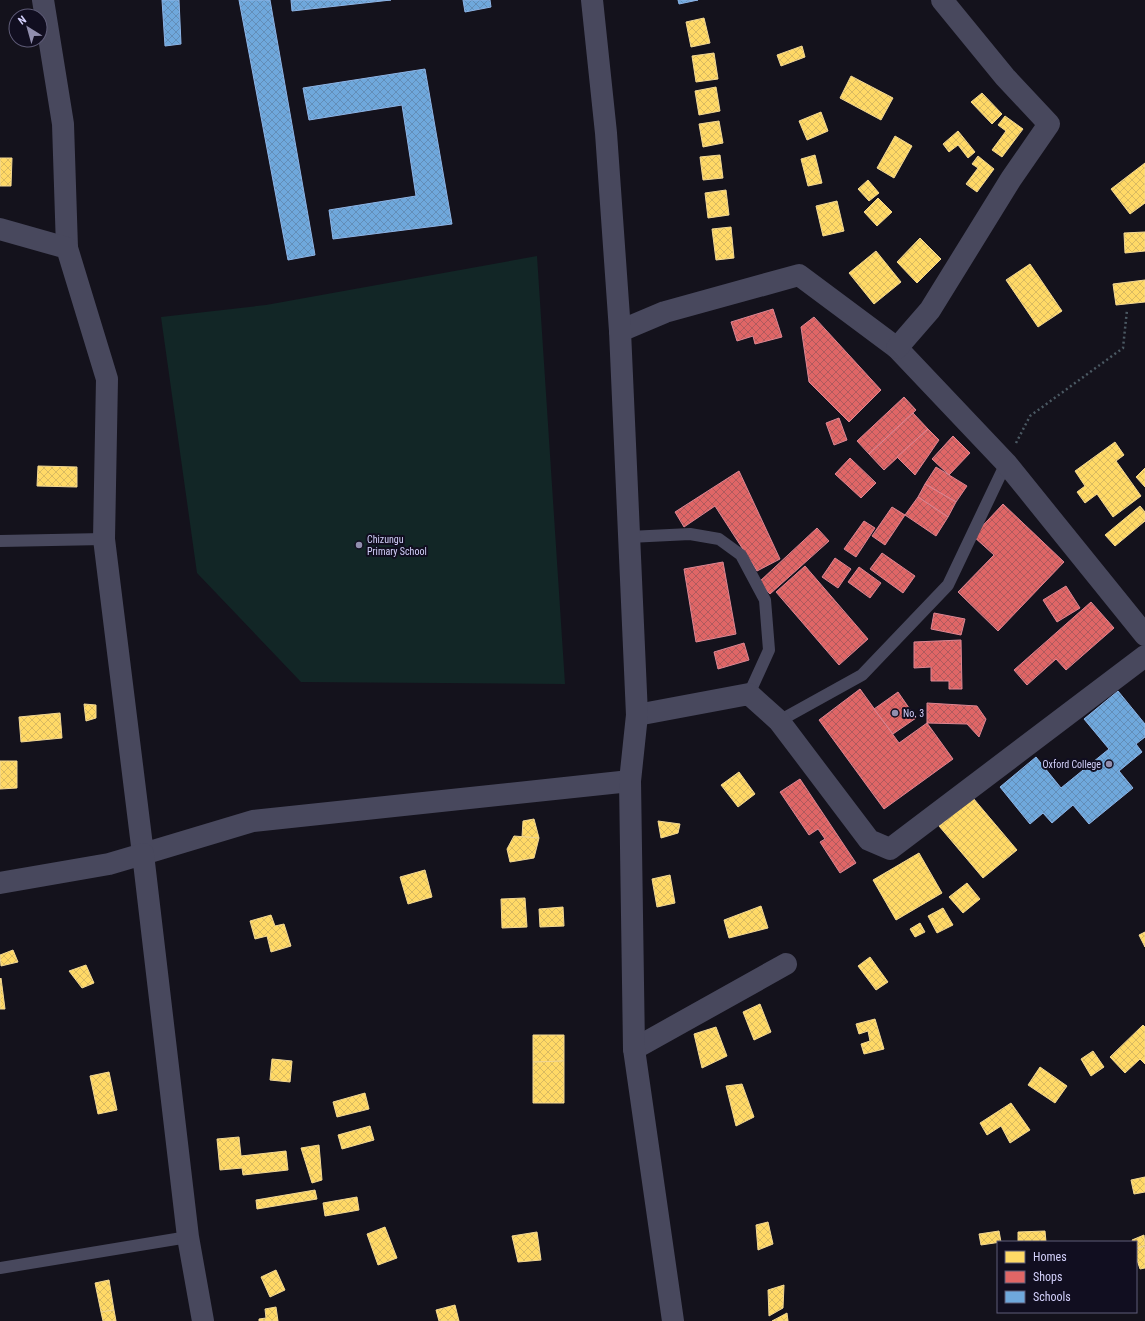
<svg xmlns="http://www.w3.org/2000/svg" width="1145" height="1321" font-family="'Roboto Condensed',sans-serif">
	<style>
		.pitch { fill: #122626 }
		.homes { fill: url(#homes-cross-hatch); stroke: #f2d793 }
		.shops { fill: url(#shops-cross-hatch); stroke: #dc8693 }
		.schools { fill: url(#schools-cross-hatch); stroke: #8db4e6 }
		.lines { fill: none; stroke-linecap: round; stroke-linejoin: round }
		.path { stroke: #4b5963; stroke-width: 2.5; stroke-dasharray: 2 3; stroke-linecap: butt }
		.service { stroke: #48485d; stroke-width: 12 }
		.minor { stroke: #48485d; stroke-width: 22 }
		.tertiary { stroke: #48485d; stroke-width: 22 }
		.poi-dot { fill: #918eae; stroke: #110e20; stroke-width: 1.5 }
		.labels { text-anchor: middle; stroke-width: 4; stroke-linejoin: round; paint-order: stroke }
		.poi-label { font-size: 10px; fill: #d4d1fc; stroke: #110e20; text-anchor: start }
	</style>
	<defs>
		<pattern id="homes-cross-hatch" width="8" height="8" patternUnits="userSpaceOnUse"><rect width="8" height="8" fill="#ffd966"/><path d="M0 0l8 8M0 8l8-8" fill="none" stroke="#d9ba61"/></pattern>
		<pattern id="shops-cross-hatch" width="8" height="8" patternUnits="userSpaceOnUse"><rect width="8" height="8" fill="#e06666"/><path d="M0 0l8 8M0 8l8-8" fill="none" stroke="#b05a5e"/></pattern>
		<pattern id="schools-cross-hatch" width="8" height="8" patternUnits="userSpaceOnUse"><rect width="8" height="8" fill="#6fa8dc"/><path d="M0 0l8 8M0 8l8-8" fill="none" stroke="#638eb8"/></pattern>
	</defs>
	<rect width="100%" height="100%" fill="#14121c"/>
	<polygon class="pitch" points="537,256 565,684 301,682 197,573 161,317 266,305"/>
	<g class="homes">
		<polygon points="704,18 710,43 691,47 686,22"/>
		<polygon points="802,46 805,57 781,66 777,55"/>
		<polygon points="714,53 718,79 696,82 692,56"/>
		<polygon points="851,76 893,98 881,120 840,98"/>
		<polygon points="716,87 720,111 699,115 695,91"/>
		<polygon points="982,93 1002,114 992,124 971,102"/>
		<polygon points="821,112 828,131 807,140 799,121"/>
		<polygon points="1005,116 1023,129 1002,157 992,150 1006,131 998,125"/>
		<polygon points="719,121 723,143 703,147 699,124"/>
		<polygon points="958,131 975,152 968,158 958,145 949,152 943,144"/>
		<polygon points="895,136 912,146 894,178 877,168"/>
		<polygon points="720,155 723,178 703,180 700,157"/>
		<polygon points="815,155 822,183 808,186 801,159"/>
		<polygon points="978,156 994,169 977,192 966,184 978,168 972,164"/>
		<polygon points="0,158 12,158 11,186 0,186"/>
		<polygon points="1145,163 1145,203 1130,214 1111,189"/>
		<polygon points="868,180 879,193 869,201 858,189"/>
		<polygon points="726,190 729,215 708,218 705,193"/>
		<polygon points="878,198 892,212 877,226 864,212"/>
		<polygon points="837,201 844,231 823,236 816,206"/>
		<polygon points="731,227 734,258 716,260 712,229"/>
		<polygon points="1145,232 1145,251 1125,253 1124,233"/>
		<polygon points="920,238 941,259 917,283 897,262"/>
		<polygon points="876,251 901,282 874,304 849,273"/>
		<polygon points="1030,264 1062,311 1038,327 1006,280"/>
		<polygon points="1145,280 1145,302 1116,305 1113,284"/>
		<polygon points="1115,442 1124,455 1116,461 1141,496 1113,517 1097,494 1085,503 1077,492 1085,486 1075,471"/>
		<polygon points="38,466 77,467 77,487 37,486"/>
		<polygon points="1145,468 1145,487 1136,477"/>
		<polygon points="1140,506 1145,512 1145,521 1115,546 1105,535"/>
		<polygon points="84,704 96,705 96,718 86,721"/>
		<polygon points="60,713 62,738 21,742 19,717"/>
		<polygon points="0,761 17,761 17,788 0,789"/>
		<polygon points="739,772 755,794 738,807 721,785"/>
		<polygon points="973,798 1017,850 983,878 939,826"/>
		<polygon points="534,819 539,838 522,837 523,821"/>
		<polygon points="658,821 680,824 678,833 661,838"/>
		<polygon points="514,836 539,838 534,858 510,862 507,849"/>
		<polygon points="919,853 942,893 896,920 873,880"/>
		<polygon points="425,870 432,897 408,904 400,877"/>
		<polygon points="670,875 675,903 657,907 652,879"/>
		<polygon points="967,883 980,899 963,913 949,897"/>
		<polygon points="525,898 527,927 502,928 501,899"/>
		<polygon points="761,906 768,928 729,938 724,920"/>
		<polygon points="563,907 564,926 540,927 539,909"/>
		<polygon points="943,908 953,925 937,933 928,916"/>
		<polygon points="271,915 275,926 284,924 291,946 271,952 267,936 255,939 250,921"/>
		<polygon points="920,923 925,932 915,937 910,929"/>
		<polygon points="1145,932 1145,947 1139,935"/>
		<polygon points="13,950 18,962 1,966 0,955"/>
		<polygon points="870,957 888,982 876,990 858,966"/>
		<polygon points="86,965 94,983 82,988 69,971"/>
		<polygon points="1,978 5,1009 0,1009 0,979"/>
		<polygon points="760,1004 771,1032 754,1040 743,1012"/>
		<polygon points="875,1019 884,1049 864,1054 861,1044 870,1041 868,1031 859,1034 856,1024"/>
		<polygon points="1143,1025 1145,1027 1145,1064 1140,1059 1125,1073 1110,1057"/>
		<polygon points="716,1027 727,1056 702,1068 694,1034"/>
		<polygon points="533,1035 564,1035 564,1061 533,1062"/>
		<polygon points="1093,1051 1104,1067 1091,1076 1081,1059"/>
		<polygon points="272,1059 292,1061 290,1082 270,1080"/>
		<polygon points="564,1061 564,1103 533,1103 533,1062"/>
		<polygon points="1040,1067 1067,1086 1055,1103 1028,1085"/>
		<polygon points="109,1072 117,1110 98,1114 90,1076"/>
		<polygon points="742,1084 754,1117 736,1126 726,1086"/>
		<polygon points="365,1093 369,1109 337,1117 333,1102"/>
		<polygon points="1011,1103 1030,1130 1010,1143 1001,1126 987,1135 980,1123"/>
		<polygon points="370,1126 374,1140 342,1149 338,1135"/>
		<polygon points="239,1137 241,1156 286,1151 288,1170 243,1175 242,1168 220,1170 217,1139"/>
		<polygon points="319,1145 322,1180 312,1183 301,1148"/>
		<polygon points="1145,1177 1145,1192 1134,1194 1131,1180"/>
		<polygon points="315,1190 317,1199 257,1209 256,1200"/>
		<polygon points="357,1197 359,1210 325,1216 323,1203"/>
		<polygon points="768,1222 773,1244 758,1250 756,1225"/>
		<polygon points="385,1227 397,1258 378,1265 367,1234"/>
		<polygon points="999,1231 1001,1242 981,1245 979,1234"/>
		<polygon points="1045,1231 1046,1242 1018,1242 1018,1232"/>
		<polygon points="537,1232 541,1260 518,1262 512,1236"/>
		<polygon points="1144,1235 1145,1245 1136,1249 1136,1242 1133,1242 1132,1240"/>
		<polygon points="1145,1246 1145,1268 1140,1269 1136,1257 1136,1249"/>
		<polygon points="276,1270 285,1290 270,1297 261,1277"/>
		<polygon points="109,1280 114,1310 101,1312 95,1283"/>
		<polygon points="784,1285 783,1308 769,1316 768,1290"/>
		<polygon points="455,1305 459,1321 439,1321 436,1310"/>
		<polygon points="276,1307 278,1321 259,1321 259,1319 266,1318 265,1309"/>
		<polygon points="114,1310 116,1321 103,1321 101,1312"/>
		<polygon points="787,1313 788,1321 772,1321"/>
	</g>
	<g class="shops">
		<polygon points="773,309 782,337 755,344 753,336 737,341 731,322"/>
		<polygon points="814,317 881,390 849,422 809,382 801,327"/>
		<polygon points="904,397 916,410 869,454 857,441"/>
		<polygon points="913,413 928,429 884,470 869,454"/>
		<polygon points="839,418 847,440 834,445 826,423"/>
		<polygon points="928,429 939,440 915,475 897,457"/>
		<polygon points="953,436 970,453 949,475 932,459"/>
		<polygon points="850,458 876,483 861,498 835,474"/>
		<polygon points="936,467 967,486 956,502 925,484"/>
		<polygon points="739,471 780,559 757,571 715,506 684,527 675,512"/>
		<polygon points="925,484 956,502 948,517 918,497"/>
		<polygon points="918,497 948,517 936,536 905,515"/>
		<polygon points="1003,504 1064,562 998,631 958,592 994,555 973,536"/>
		<polygon points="892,507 905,515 885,545 872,536"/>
		<polygon points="864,521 875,528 856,557 844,549"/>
		<polygon points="817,528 829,541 770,594 759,582"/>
		<polygon points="882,553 915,576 903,593 870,569"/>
		<polygon points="835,558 851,569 838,588 822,577"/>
		<polygon points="723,562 736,634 696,642 684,569"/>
		<polygon points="805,566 868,639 839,665 776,592"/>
		<polygon points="859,567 881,583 870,598 848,582"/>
		<polygon points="1066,586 1080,608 1057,622 1043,600"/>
		<polygon points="1091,602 1114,628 1066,670 1056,659 1027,685 1014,670"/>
		<polygon points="934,613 965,619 961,635 931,629"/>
		<polygon points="961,640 962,689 949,689 949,681 931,681 931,667 914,668 914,642"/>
		<polygon points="744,643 749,660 718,669 714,652"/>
		<polygon points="860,689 899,743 927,723 953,759 884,809 819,720"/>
		<polygon points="898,692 916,718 893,734 874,709"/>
		<polygon points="927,703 977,706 986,719 979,737 967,724 927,723"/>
		<polygon points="800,779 856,863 840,873 820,842 825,839 818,829 809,835 780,792"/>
	</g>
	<g class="schools">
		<polygon points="162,0 179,0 181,44 165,46"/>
		<polygon points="239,0 270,0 315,255 288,260"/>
		<polygon points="291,0 391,0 292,11"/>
		<polygon points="463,0 490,0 491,7 465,12"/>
		<polygon points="678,0 698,0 679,4"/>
		<polygon points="425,69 452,224 333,239 329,210 416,196 402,105 309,120 303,88"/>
		<polygon points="1118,691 1145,724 1145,737 1136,744 1142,752 1119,771 1133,788 1089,824 1073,805 1052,823 1043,813 1030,824 1000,787 1036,757 1061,788 1109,749 1084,719"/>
	</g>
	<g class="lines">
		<polyline class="path" points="1016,443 1030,416 1123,348 1127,310"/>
		<g class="service">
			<polyline points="629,537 690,534 719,539 741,555 765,600 769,650 749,694"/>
			<polyline points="0,541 104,539"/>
			<polyline points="779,721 862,675 948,585 1006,463"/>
			<polyline points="0,1268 188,1237"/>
		</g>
		<g class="minor">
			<polyline points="43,0 63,124 67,248"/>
			<polyline points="0,229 67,248 107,379 104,539 143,854 253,821 630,781"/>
			<polyline points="620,331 665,312 799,275 897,348 1006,463 1145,635"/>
			<polyline points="897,348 930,310 1011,179 1049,124 1005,77 942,0"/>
			<polyline points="637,715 749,694 779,721 869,840 890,849 1145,656"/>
			<polyline points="0,883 109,864 143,854 188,1237 203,1321"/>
			<polyline points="634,1049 786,964"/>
		</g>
		<polyline class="tertiary" points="592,0 606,133 620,331 637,715 630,781 634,1049 673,1321"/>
	</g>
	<g class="poi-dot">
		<circle cx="359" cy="545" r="4"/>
		<circle cx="895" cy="713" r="4"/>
		<circle cx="1109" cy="764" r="4"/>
	</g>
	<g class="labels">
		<g class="poi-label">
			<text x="367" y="543">Chizungu<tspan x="367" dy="12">Primary School</tspan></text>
			<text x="903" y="717">No. 3</text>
			<text x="1101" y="768" text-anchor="end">Oxford College</text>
		</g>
	</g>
	<rect x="997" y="1241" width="140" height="72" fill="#110e20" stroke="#5f5c78"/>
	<rect x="1005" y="1251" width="20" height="12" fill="#ffd966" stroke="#5f5c78"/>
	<text x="1033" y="1261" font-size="12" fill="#d4d1fc">Homes</text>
	<rect x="1005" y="1271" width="20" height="12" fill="#e06666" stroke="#5f5c78"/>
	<text x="1033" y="1281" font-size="12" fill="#d4d1fc">Shops</text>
	<rect x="1005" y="1291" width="20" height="12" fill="#6fa8dc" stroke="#5f5c78"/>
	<text x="1033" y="1301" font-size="12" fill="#d4d1fc">Schools</text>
	<g transform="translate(28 28) rotate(323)"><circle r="19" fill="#110e20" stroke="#5f5c78"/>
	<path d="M0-3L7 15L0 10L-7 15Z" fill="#918eae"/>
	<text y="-6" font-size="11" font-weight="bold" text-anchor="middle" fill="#d4d1fc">N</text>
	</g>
</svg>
